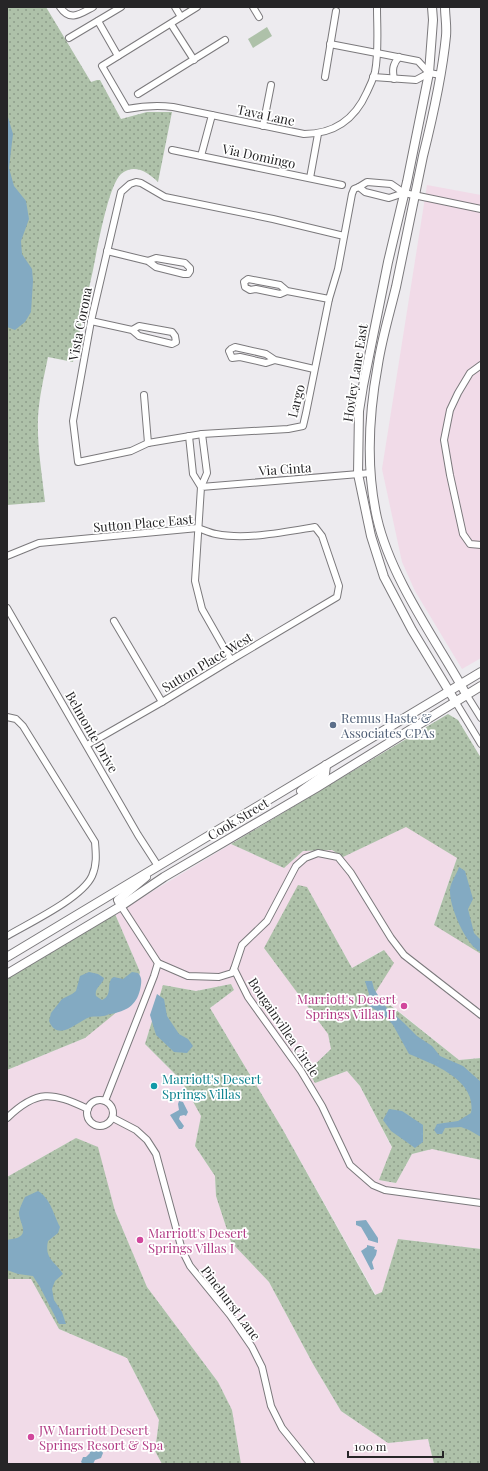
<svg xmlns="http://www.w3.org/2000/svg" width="488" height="1471" font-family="'Playfair Display',serif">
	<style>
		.commercial { fill: #f1dbe8 }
		.grass { fill: url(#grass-dots) }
		.pitch { fill: #aec1a9 }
		.water { fill: #83aac2 }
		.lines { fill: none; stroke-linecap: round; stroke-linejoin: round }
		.minor-casing { stroke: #7b797c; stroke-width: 8 }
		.major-casing { stroke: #7b797c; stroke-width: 10 }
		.minor { stroke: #fff; stroke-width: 6 }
		.major { stroke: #fff; stroke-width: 8 }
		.service-dot { fill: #5c6f8a; stroke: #fff; stroke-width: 1.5 }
		.hotel-dot { fill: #d1479c; stroke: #fff; stroke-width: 1.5 }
		.culture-dot { fill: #0f9aa8; stroke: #fff; stroke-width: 1.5 }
		.labels { text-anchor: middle; stroke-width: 3.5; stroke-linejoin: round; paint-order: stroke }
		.street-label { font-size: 13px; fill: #262527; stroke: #fff }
		.service-label { font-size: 13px; fill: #4e5e75; stroke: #fff; text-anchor: start }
		.hotel-label { font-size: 13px; fill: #b23c85; stroke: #fff; text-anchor: start }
		.culture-label { font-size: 13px; fill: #0d838f; stroke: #fff; text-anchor: start }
	</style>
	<defs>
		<pattern id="grass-dots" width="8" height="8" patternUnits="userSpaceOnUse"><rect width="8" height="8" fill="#aec1a9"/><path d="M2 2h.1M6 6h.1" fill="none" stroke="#8d9d8a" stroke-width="1.8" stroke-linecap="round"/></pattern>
	</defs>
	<rect width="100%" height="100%" fill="#edebef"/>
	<g class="commercial">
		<polygon points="427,185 481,195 481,658 462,669 415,591 402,562 382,469"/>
		<polygon points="406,826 457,858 434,924 481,954 481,1058 459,1060 375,992 383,950 352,968 307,887 264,948 328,1033 331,1049 308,1071 315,1083 347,1071 360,1086 392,1148 379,1180 396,1183 412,1154 432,1149 481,1160 481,1249 398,1239 382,1292 376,1295 283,1130 210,1008 234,990 231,984 196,991 163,985 145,1044 181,1080 201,1116 195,1146 215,1176 216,1196 231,1242 269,1282 313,1364 341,1411 388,1443 428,1439 434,1464 241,1464 232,1410 218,1382 147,1287 115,1211 97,1147 76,1138 7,1177 7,1070 85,1038 140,972 115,914 231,844 284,868 303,851 332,850 343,857"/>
		<polygon points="7,1279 31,1279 59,1329 127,1358 159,1420 155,1451 162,1464 7,1464"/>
	</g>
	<g class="grass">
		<path d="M 7,7 L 46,7 L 91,82 L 97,80 L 100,80 L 121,119 L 147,112 L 172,112 L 158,182 C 148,172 134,163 121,174 C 108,186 97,250 93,270 C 86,301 80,331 73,362 L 48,357 C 44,377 39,397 38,418 C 37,446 42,474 45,502 L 7,505 Z"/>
		<polygon points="448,714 458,720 481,758 481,954 434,925 457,858 406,827 343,857 332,850 303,851 284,868 231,844"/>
		<polygon points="298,885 307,887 352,968 384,950 394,963 375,993 459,1060 481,1058 481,1160 432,1149 412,1154 396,1183 379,1180 392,1147 360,1086 347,1071 315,1083 308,1071 331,1049 328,1034 264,948"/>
		<polygon points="115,914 140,972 134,998 85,1038 7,1070 7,979"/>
		<polygon points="231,984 234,990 210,1008 283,1130 375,1295 382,1292 398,1239 481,1249 481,1464 434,1464 428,1439 388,1443 341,1411 313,1364 269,1282 231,1242 216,1196 215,1176 195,1146 201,1116 181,1080 145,1044 163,985 196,991"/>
		<polygon points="76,1138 98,1147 115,1211 147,1287 218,1382 232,1410 241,1464 162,1464 155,1451 159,1420 127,1358 59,1329 31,1279 7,1279 7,1177"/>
	</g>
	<polygon class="pitch" points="267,27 272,36 253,48 248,39"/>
	<g class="water">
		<polygon points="7,114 13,134 9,168 14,186 26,201 29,219 21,241 22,254 32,269 33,281 31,312 25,322 15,330 7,327"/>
		<path d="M 459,867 L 465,871 L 473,899 L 468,909 L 474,933 L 481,940 L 481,952 C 466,946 449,906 450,890 C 450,883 457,874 459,867 Z"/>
		<path d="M 89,972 L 98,974 L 104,978 C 103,985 94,987 96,996 L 102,1000 C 113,995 106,986 112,978 L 114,977 L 123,979 L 132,972 L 138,973 C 143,978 141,984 140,990 C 136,1006 126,1011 111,1014 C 108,1014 106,1016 103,1016 C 98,1017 95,1016 90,1017 C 78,1021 58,1043 49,1021 L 51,1013 L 62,999 L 72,994 L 76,991 L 80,976 Z"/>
		<path d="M 372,981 L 374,989 L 385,1006 L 404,1023 L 417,1036 L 432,1046 L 440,1056 L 463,1066 L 481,1082 L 481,1137 L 469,1130 L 461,1127 L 445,1128 L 442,1134 L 437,1134 L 434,1130 L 437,1124 L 458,1121 L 471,1113 C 477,1080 433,1064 409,1054 L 393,1025 L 386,1017 L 365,1003 L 369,994 L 365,981 Z"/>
		<polygon points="157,994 164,999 167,1016 179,1034 188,1039 193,1046 187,1053 174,1052 156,1035 150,1015"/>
		<polygon points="179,1101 183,1102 188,1112 186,1116 184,1115 180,1116 179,1119 184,1126 182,1129 179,1129 170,1115 179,1110 178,1104"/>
		<polygon points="389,1109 402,1111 423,1125 423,1142 415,1148 391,1131 383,1120"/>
		<path d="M 38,1191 C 51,1199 53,1214 60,1227 L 58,1233 L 48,1241 C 44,1259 55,1261 63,1274 L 55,1281 L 52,1289 L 54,1300 L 62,1312 L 66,1324 L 59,1324 L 40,1287 L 33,1276 L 18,1274 L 7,1270 L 7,1240 C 10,1239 14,1239 17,1238 C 30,1233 18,1221 19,1212 C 20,1207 23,1201 25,1197 Z"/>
		<polygon points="366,1220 378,1238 378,1243 368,1240 368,1239 361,1227 356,1225 356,1221"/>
		<polygon points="367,1245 375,1247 374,1249 377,1250 376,1255 372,1262 374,1269 371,1270 361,1251 367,1247"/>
		<polygon points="94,1445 99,1446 103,1453 101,1458 95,1460 93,1464 83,1464 81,1462 83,1457 86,1457 90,1453 89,1448"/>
	</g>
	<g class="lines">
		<defs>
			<g id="minor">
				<path d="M 60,7 C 70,22 80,14 93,7"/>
				<polyline points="175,7 181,17"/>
				<path d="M 197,7 L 102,66 L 127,109 C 143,106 157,105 173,107 L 304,134 C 334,134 355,119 367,92 C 370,86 373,79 375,72 C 379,51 377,28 377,7"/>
				<polyline points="253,7 259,17"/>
				<polyline points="98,21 118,56"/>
				<polyline points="171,24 194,60"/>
				<polyline points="69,38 121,7"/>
				<polyline points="330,44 418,61 429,73 441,75"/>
				<polyline points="325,77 336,11"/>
				<polyline points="373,77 416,80 429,73"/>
				<path d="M 394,79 C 392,69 393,64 399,57"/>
				<polyline points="138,94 225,40"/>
				<polyline points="263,126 271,85"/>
				<polyline points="172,150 342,185"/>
				<polyline points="201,156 212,115"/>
				<polyline points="310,178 318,134"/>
				<polygon points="367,182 391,184 404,193 389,198 365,192 359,187"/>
				<polyline points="404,193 481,209"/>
				<polyline points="344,236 273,219 165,197 141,183 136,182 130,184 121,192 91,321 73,421 78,462 131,451 148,443 202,434 288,429 303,426 306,413 329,299 338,269 352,194 354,189 359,187"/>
				<polyline points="107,251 148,261 156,267 184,274 188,274 190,271 190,268 185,263 156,258 148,261"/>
				<polyline points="287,291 280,294 256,289 250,290 245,287 244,282 248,279 280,285 287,291 329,299"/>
				<polyline points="91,321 132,330 139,336 172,344 176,342 175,336 172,332 139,326 132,330"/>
				<polyline points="275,360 266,363 240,357 232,358 229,351 231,349 235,347 266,354 275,360 314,369"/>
				<polyline points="481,365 470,373 458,393 450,410 444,440 450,475 463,534 470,544 481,545"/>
				<polyline points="144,395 148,443"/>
				<polyline points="189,436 193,474 201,487 207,473 202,434"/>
				<path d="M 7,556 L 39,543 L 198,528 C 204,530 210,533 216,534 C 246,540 285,532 315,527 L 322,536 L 339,586 L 337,597 L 231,660 L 162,702 L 87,745"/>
				<polyline points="7,608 138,835 158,866"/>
				<polyline points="114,621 162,702"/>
				<polyline points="231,660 202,609 195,581 201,487 371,473"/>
				<polyline points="466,694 481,718"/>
				<polyline points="455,701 481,744"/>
				<path d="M 7,717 L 16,719 L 23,726 L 95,842 C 96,854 97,865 92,876 C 82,898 29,923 7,936"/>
				<polyline points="158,963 188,976 219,977 232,973 234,969"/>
				<polyline points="481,1015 404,955 391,938 351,873 338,857 318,853 305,858 296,866 267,921 242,945 234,969 248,997 301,1071 322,1106 350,1165 373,1185 385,1190 481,1203"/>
				<circle cx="100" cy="1113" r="13"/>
				<polyline points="105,1101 154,976 158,963 121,906"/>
				<path d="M 7,1118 C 37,1089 52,1092 88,1109"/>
				<polyline points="113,1118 136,1130 147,1140 156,1154 182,1250 190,1266 230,1315 252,1347 262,1367 271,1406 282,1428 311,1464"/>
			</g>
			<g id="major">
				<polyline points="432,7 433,20 429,73 407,182 388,262 363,386 359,411 358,474 371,536 384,577 412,630 455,701"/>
				<path d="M 445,7 C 445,16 447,26 446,36 C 442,77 433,116 423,156 C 414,200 405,243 396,287 C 390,312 382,338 378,364 C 369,413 366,469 377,518 C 391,579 436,640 466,694"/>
				<polyline points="301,791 325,774 326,765"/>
				<polyline points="121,906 118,900 146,877"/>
				<polyline points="7,957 481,672"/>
				<polyline points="7,974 121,906 164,877 316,788 481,686"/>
			</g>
		</defs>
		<use href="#minor" class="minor-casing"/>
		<use href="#major" class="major-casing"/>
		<use href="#minor" class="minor"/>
		<use href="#major" class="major"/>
	</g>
	<circle class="service-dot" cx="333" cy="725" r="4"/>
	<g class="hotel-dot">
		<circle cx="404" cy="1006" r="4"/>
		<circle cx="140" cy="1240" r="4"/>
		<circle cx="31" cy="1437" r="4"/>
	</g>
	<circle class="culture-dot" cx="154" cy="1086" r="4"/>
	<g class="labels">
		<g class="street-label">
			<text transform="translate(266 115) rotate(12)" y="5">Tava Lane</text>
			<text transform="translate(259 156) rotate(12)" y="5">Via Domingo</text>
			<text transform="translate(80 324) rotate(-79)" y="5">Vista Corona</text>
			<text transform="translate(355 373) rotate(-81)" y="5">Hovley Lane East</text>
			<text transform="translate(296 401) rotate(-76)" y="5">Largo</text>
			<text transform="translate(285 469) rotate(-4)" y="5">Via Cinta</text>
			<text transform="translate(143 523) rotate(-5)" y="5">Sutton Place East</text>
			<text transform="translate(207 662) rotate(-31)" y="5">Sutton Place West</text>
			<text transform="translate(92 732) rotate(60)" y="5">Belmonte Drive</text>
			<text transform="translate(238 819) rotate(-31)" y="5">Cook Street</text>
			<text transform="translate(284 1027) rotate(56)" y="5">Bougainvillea Circle</text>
			<text transform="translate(231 1303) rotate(53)" y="5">Pinehurst Lane</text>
		</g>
		<g class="service-label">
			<text x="341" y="723">Remus Haste &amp;<tspan x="341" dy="15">Associates CPAs</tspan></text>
		</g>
		<g class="hotel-label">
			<text x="396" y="1004" text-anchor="end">Marriott's Desert<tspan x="396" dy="15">Springs Villas II</tspan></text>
			<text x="148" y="1238">Marriott's Desert<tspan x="148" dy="15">Springs Villas I</tspan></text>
			<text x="39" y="1435">JW Marriott Desert<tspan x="39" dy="15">Springs Resort &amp; Spa</tspan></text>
		</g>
		<g class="culture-label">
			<text x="162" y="1084">Marriott's Desert<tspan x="162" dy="15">Springs Villas</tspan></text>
		</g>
	</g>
	<rect width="488" height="1471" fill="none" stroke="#262527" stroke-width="16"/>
	<path d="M348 1451v6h95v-6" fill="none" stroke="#262527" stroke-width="2"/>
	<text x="354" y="1451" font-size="12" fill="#262527" stroke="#ffffff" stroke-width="3" paint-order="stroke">100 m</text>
</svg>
